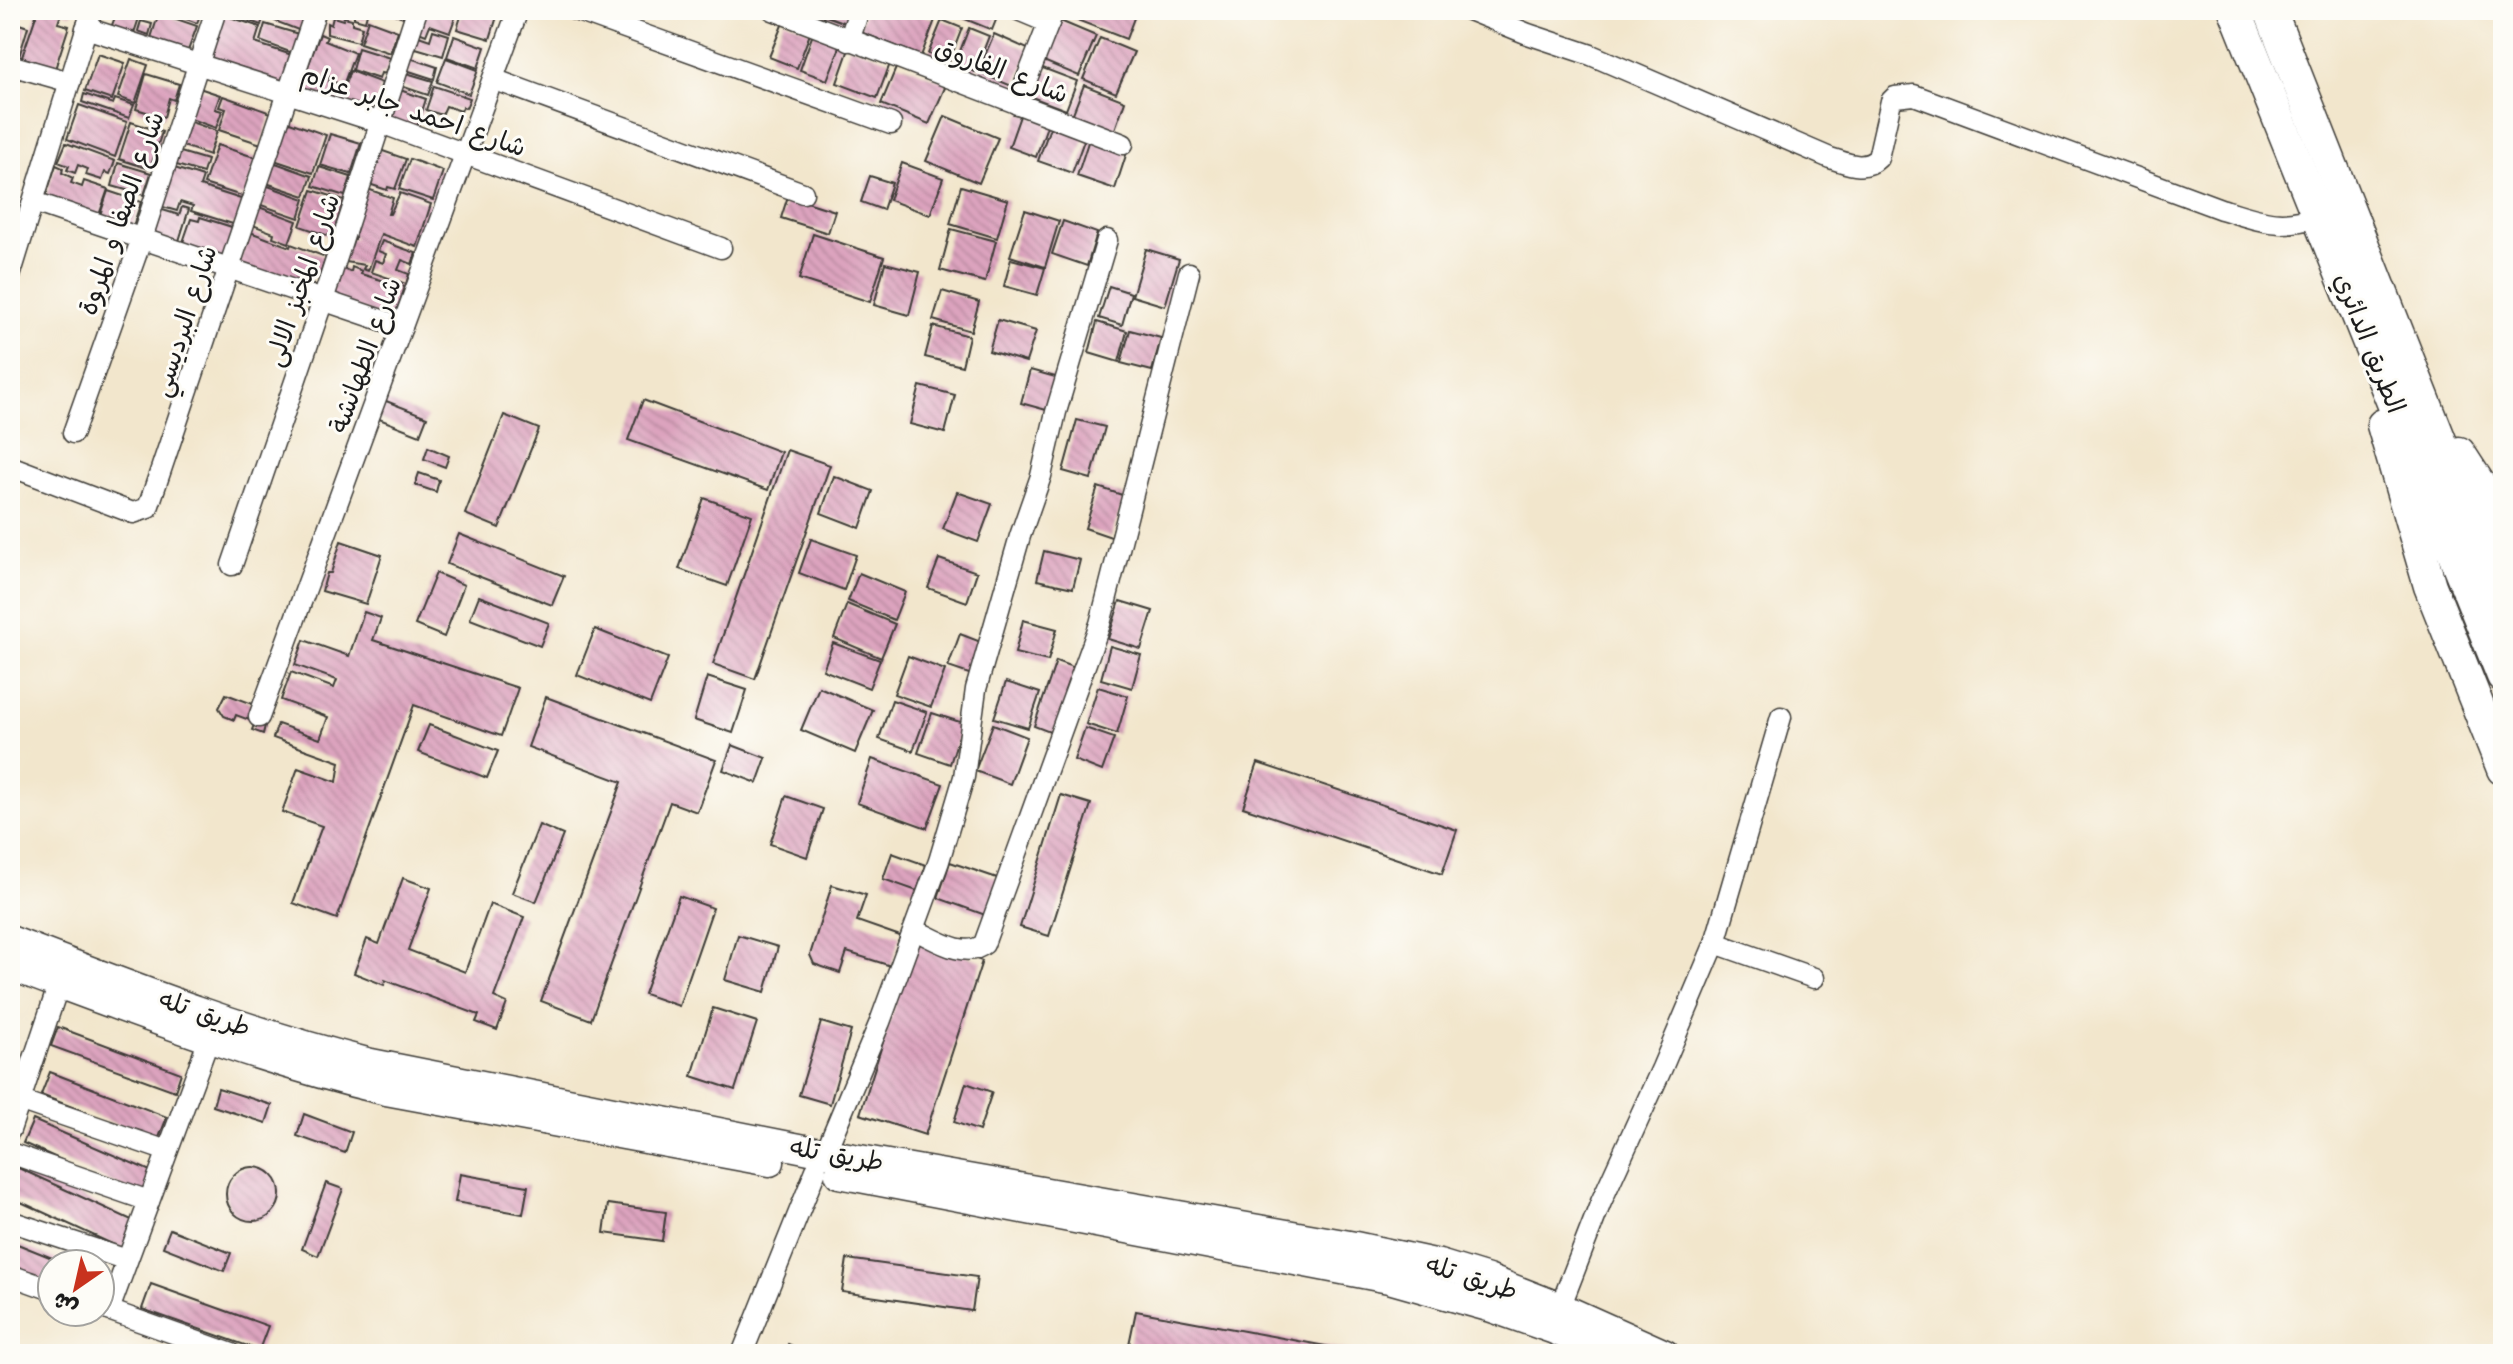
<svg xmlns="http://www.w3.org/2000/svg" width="2513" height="1364" font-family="'Architects Daughter','Playpen Sans Arabic',sans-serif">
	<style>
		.building { fill: url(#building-back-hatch) }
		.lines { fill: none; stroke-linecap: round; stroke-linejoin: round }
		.minor-casing { stroke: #3c3a36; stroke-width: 23 }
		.secondary-casing { stroke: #3c3a36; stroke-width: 31 }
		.trunk-casing { stroke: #3c3a36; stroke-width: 35 }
		.minor { stroke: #fff; stroke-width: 20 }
		.secondary { stroke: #fff; stroke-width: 28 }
		.trunk { stroke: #fff; stroke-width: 32 }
		.labels { text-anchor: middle; stroke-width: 6; stroke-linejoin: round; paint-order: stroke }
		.street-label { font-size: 26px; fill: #1c1c1c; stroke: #fdfcf7 }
	</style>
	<defs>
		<pattern id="building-back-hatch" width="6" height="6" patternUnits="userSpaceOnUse" patternTransform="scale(2)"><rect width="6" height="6" fill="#dca3be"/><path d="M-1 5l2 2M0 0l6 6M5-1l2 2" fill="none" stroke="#bc8ca3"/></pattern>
	</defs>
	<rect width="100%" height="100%" fill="#fdfcf7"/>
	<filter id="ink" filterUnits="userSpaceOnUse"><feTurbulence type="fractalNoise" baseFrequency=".0125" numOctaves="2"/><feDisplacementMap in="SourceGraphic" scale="16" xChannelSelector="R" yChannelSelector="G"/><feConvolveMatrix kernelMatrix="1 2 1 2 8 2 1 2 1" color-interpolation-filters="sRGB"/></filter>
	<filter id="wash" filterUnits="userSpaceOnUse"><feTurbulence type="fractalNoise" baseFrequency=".006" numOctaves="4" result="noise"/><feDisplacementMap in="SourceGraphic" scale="32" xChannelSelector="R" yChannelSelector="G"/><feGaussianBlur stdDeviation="1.8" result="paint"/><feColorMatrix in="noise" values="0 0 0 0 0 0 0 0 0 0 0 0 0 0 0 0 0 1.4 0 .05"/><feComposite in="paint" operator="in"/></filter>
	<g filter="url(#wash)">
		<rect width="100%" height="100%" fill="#f2e6cc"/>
		<g id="blocks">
			<g class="building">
				<polygon points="38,10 73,10 71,14 62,11 58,23 69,26 55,69 22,57"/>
				<polygon points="118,10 141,12 134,33 110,30"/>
				<polygon points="162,10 202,10 197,23"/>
				<polygon points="219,10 266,10 261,25"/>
				<polygon points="269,10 315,10 306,33 275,21 277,16 268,12"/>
				<polygon points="346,10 368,10 365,21 354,18 354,13"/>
				<polygon points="384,10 406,10 403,17"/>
				<polygon points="423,10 447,11 445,14 455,18 450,32 430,25 426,35 416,31"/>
				<polygon points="463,10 499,10 490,39 457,29"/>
				<polygon points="810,10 853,10 848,24"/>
				<polygon points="866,10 910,10 935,20 921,56 858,31"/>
				<polygon points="943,10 1000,10 992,30"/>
				<polygon points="1060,10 1137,10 1126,39 1059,13"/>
				<polygon points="159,13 197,26 186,56 149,44"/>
				<polygon points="218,13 260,27 255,43 298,57 287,90 202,62"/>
				<polygon points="333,17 343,20 344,17 352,19 352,24 362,27 358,42 327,34 327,23 331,25"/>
				<polygon points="368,20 398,31 390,53 360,43"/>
				<polygon points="784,20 811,31 797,68 769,57"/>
				<polygon points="942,20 962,28 949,62 928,54"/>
				<polygon points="1058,20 1096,36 1079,76 1041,60"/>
				<polygon points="10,21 28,27 18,60 10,58"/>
				<polygon points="141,21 152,24 149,35 138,31"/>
				<polygon points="265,24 305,36 298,55 260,41"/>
				<polygon points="969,28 989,36 975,72 955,64"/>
				<polygon points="433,30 449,35 443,56 409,46 413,34 430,40"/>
				<polygon points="814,31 842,42 827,80 800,70"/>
				<polygon points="320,34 327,37 325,41 355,53 343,85 331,81 333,77 324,74 323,78 306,72"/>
				<polygon points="994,34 1030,50 1014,87 978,72"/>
				<polygon points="454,36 485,47 478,68 447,57"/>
				<polygon points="1100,38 1134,52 1116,93 1083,79"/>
				<polygon points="850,46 891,61 877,98 837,83"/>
				<polygon points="358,48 390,58 385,74 381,73 379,79 352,70"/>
				<polygon points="98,54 125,63 112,100 85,91"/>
				<polygon points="407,57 437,67 434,79 403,69"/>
				<polygon points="446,58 478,70 469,94 437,82"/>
				<polygon points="131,59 148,65 135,103 118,97"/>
				<polygon points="898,63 947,83 929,124 881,104"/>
				<polygon points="1040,67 1077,81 1066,110 1029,96"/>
				<polygon points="350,71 382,83 371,117 299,92 305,75 324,81 325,76 330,78 329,82 344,87"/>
				<polygon points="403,72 433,81 428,95 398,85"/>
				<polygon points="146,74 179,84 174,100 169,98 164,117 136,109"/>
				<polygon points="1084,85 1125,101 1114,132 1072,116"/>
				<polygon points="434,86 470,98 466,108 463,107 461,111 446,106 442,115 426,110"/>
				<polygon points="196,87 220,95 215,109 222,111 216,128 185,117"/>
				<polygon points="397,89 426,99 415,133 385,122"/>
				<polygon points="84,94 113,104 115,99 134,105 129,118 82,102"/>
				<polygon points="223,96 271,113 261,144 219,130 226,109 219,107"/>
				<polygon points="79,105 127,122 115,157 67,139"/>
				<polygon points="1021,113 1048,123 1036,157 1009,147"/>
				<polygon points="945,116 998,138 979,183 926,161"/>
				<polygon points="185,120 217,131 209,155 177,144"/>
				<polygon points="284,120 326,135 313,173 271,159"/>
				<polygon points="131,122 162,132 150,169 119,159"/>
				<polygon points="1052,122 1086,135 1072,173 1038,161"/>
				<polygon points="330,134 361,143 351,174 320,165"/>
				<polygon points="1090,136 1128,149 1115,189 1077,176"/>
				<polygon points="66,143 115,161 110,174 105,172 102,180 86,175 88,169 78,165 75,173 67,170 69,166 58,162"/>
				<polygon points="217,145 257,158 245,197 204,184"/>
				<polygon points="377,149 406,159 395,189 388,187 387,190 366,183"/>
				<polygon points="174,150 207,160 203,173 170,163"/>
				<polygon points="410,159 443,171 433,200 399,189"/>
				<polygon points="270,161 312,176 305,196 263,182"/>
				<polygon points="118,163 151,173 144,195 112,186"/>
				<polygon points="902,163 943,178 930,215 889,200"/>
				<polygon points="56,165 63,168 62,173 73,178 71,183 82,187 84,181 108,189 97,221 44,202"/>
				<polygon points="168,166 203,177 200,186 244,200 236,225 191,211 193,206 180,202 177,211 156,205"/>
				<polygon points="319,167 351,177 345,196 313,186"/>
				<polygon points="870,176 892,183 883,210 861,202"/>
				<polygon points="265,185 305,199 299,218 258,204"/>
				<polygon points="961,186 1008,200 997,238 950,224"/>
				<polygon points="362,187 393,198 388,214 390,214 400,193 431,204 417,247 381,234 368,271 363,269 365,265 339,261 346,237 355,239 355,237 346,234"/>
				<polygon points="312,190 344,200 332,237 300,226"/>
				<polygon points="108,191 141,202 132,229 99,218"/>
				<polygon points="788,196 835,211 828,233 781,218"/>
				<polygon points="256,206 297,221 289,243 273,237 274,233 250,224"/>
				<polygon points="182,207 189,209 178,244 148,235 156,208 179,215"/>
				<polygon points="1025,210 1059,221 1045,267 1010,256"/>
				<polygon points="200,217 235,228 224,262 181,248 191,219 199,221"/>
				<polygon points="1063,221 1097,233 1087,266 1052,254"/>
				<polygon points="951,229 996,241 985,282 940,270"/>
				<polygon points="250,232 290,247 291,244 326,257 319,277 309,273 307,279 315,286 313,293 238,265"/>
				<polygon points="813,234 884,257 870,302 799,279"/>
				<polygon points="382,241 416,253 412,264 402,260 398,270 409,274 406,284 371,272 375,260 383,263 386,254 378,251"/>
				<polygon points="1146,249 1179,259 1165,306 1132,296"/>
				<polygon points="1011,259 1045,268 1037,295 1004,286"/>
				<polygon points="885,263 920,272 909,315 874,305"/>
				<polygon points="339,267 351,272 352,267 362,271 361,274 405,287 393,321 328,298"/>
				<polygon points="1109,286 1131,293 1122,325 1099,318"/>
				<polygon points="942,291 979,302 971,331 933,320"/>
				<polygon points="998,320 1036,331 1026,362 989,351"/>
				<polygon points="1097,322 1127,331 1119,362 1089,353"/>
				<polygon points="933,326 969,336 962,366 925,357"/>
				<polygon points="1130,330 1161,338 1152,371 1121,363"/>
				<polygon points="1030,370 1059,378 1050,411 1021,403"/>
				<polygon points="920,386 955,395 945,433 910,424"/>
				<polygon points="381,399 427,417 420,435 374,417"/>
				<polygon points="643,400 781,452 768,490 628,440"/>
				<polygon points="504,415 539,429 499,528 465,514"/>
				<polygon points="1077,420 1105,427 1091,479 1063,471"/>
				<polygon points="428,447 449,456 445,467 424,459"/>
				<polygon points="787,450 830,465 755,679 713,664"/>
				<polygon points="419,473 439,480 436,492 415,485"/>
				<polygon points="834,476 873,491 860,528 821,513"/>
				<polygon points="1098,487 1125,496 1111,537 1085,528"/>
				<polygon points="957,492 992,504 978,542 943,529"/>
				<polygon points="704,498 752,515 727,586 679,569"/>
				<polygon points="459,534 564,576 552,605 447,564"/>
				<polygon points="811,539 856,555 844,590 799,573"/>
				<polygon points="341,541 382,555 366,604 322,591 327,573 331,573"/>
				<polygon points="1044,551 1080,560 1073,588 1037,580"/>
				<polygon points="939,559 977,572 967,602 928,588"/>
				<polygon points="436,573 464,585 444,637 415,625"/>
				<polygon points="859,573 905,592 894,620 848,601"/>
				<polygon points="479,596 549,623 540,646 470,619"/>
				<polygon points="1120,601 1153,611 1141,649 1108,639"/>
				<polygon points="847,604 895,624 881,658 834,638"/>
				<polygon points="364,612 381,618 373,640 518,688 501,736 414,705 337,919 293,903 322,826 282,812 298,768 337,782 340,762 273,738 278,724 320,739 328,717 281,700 291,672 334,688 337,680 295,665 304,640 349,656"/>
				<polygon points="1023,620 1057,629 1048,661 1015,653"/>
				<polygon points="595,629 668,658 650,704 577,675"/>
				<polygon points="960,634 986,644 975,676 948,667"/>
				<polygon points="833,643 880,660 869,688 823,670"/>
				<polygon points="1110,646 1141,655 1132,688 1101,679"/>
				<polygon points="908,656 945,670 931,707 894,694"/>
				<polygon points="1056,661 1078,669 1055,734 1034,726"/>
				<polygon points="707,677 747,690 733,733 694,720"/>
				<polygon points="1006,682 1040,693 1028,728 994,718"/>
				<polygon points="819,687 873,710 855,753 801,730"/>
				<polygon points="1098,687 1128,696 1117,734 1086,724"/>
				<polygon points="226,694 269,710 263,734 252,730 255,722 236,715 234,720 224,716 219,708"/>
				<polygon points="546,697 716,760 697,812 670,802 591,1020 541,1001 622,782 528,747"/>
				<polygon points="892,700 927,712 913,751 879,739"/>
				<polygon points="932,713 963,723 950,764 918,753"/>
				<polygon points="993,724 1027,737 1010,784 975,771"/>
				<polygon points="429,725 498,751 487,778 418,752"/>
				<polygon points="1085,728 1114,738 1102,771 1074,760"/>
				<polygon points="732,745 766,758 757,783 723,770"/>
				<polygon points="872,759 943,784 927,828 857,803"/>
				<polygon points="1258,763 1457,830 1442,874 1243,807"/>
				<polygon points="1061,795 1091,804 1049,936 1020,927"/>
				<polygon points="786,796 823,809 807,857 770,844"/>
				<polygon points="539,825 563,835 536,902 512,893"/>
				<polygon points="892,853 926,865 917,891 883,879"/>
				<polygon points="950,862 1000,879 988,916 938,898"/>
				<polygon points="403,878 431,888 408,950 465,972 490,904 524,917 494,997 507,1003 497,1030 476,1022 479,1015 385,980 384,985 354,973 367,939 379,944"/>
				<polygon points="832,885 866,895 857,921 900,936 891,966 847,952 840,973 814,964 810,955"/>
				<polygon points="679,896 713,908 679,1006 644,994"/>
				<polygon points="738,935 778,947 765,992 725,980"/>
				<polygon points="916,939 982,961 925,1135 860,1114"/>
				<polygon points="713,1008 757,1022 735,1090 692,1076"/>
				<polygon points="821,1022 851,1031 830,1104 799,1095"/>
				<polygon points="58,1027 181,1073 175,1091 51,1046"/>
				<polygon points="10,1057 20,1061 12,1085 10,1085"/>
				<polygon points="50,1072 167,1117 158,1140 41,1095"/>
				<polygon points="966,1083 992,1092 979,1131 954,1122"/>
				<polygon points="218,1088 272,1105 266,1123 213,1106"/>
				<polygon points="304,1114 352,1132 345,1153 297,1136"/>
				<polygon points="33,1120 155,1173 145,1197 23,1143"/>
				<polygon points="14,1166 136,1222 123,1249 10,1197 10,1175"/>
				<circle cx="253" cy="1194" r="27"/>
				<polygon points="460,1174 528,1186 523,1214 455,1202"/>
				<polygon points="326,1183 343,1189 318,1256 302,1249"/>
				<polygon points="608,1204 666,1212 662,1241 604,1233"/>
				<polygon points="170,1229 231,1253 224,1271 163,1247"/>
				<polygon points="10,1241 67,1264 52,1264 52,1284 10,1267"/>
				<polygon points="847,1259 977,1277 972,1311 842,1292"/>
				<polygon points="100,1277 108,1280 100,1299"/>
				<polygon points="151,1284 268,1326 259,1350 142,1309"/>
				<polygon points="1136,1311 1358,1352 1358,1354 1127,1354"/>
				<polygon points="788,1344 811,1354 784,1354"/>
			</g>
		</g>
	</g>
	<g filter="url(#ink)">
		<use href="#blocks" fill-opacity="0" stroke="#3c3a36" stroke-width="2"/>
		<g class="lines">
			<defs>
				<g id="minor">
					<polyline points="575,10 891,124"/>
					<polyline points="773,10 1123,144"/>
					<polyline points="1018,10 1049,23"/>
					<path d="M 1469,10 L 1528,34 L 1591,55 L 1830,158 C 1847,163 1864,172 1878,158 L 1891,101 L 1895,97 L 1914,95 L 2221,209 C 2266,222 2279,230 2326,214"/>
					<polyline points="86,28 381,123 721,248"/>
					<polyline points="849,41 859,10"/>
					<polyline points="10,65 70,82"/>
					<polyline points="493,79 803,193"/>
					<polyline points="1017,104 1054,10"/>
					<polyline points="34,202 402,327"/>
					<polyline points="10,276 92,10"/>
					<polyline points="73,433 142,238 216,10"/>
					<polyline points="10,466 133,513 148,508 316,10"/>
					<polyline points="232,565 323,300 417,10"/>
					<polyline points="259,717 518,10"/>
					<path d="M 915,930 C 935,939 965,960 984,944 L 1100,624 L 1189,273"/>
					<polyline points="1715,943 1814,978"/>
					<polyline points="10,1097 167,1151"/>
					<polyline points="10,1130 59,984"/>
					<polyline points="10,1153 149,1201"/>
					<polyline points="825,1153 880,1022 939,861 964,777 976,689 1020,536 1041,476 1056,412 1107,240"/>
					<polyline points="10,1221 127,1260"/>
					<polyline points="10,1275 52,1290"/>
					<polyline points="100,1307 232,1354"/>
					<polyline points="109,1310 209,1039"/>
					<polyline points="1556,1318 1601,1202 1662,1068 1715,943 1781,717"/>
					<polyline points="742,1354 816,1170"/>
				</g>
				<g id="secondary">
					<path d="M 10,940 C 129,986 247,1032 371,1063 L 825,1153 L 1355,1246 L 1439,1264 L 1488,1279 L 1560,1307 L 1665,1354"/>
					<path d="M 10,966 C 134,1012 257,1060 386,1091 L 770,1162"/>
					<polyline points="839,1174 1389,1279 1492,1308 1552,1329 1609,1354"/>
				</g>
				<g id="trunk">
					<polyline points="2235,10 2503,676"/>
					<polyline points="2270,10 2503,600"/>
					<polyline points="2383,425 2430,586 2503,769"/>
					<polyline points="2459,453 2503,521"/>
				</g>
			</defs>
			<use href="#minor" class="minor-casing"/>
			<use href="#secondary" class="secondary-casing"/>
			<use href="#trunk" class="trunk-casing"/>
			<use href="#minor" class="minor"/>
			<use href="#secondary" class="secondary"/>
			<use href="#trunk" class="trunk"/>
		</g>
	</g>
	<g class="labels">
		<g class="street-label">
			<text transform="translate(1002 70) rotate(21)" y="9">شارع الفاروق</text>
			<text transform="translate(414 110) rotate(19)" y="9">شارع احمد جابر عزام</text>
			<text transform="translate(121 213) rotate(-71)" y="9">شارع الصفا و المروة</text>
			<text transform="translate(302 280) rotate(-71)" y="9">شارع المخبز الالى</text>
			<text transform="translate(184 321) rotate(-72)" y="9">شارع البرديسي</text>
			<text transform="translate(2370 343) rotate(68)" y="9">الطريق الدائري</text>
			<text transform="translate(365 355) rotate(-70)" y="9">شارع الطهانشة</text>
			<text transform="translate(205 1013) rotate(19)" y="9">طريق تله</text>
			<text transform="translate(837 1154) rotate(10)" y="9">طريق تله</text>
			<text transform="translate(1472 1277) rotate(18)" y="9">طريق تله</text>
		</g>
	</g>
	<rect width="2513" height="1364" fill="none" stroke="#fdfcf7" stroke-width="40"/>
	<g transform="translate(76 1288) rotate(214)"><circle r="38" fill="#fdfcf7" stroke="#a3a29f" stroke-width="2"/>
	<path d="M0-6L14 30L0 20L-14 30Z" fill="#c8321e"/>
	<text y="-12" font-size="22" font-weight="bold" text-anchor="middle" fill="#1c1c1c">ش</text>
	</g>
</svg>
